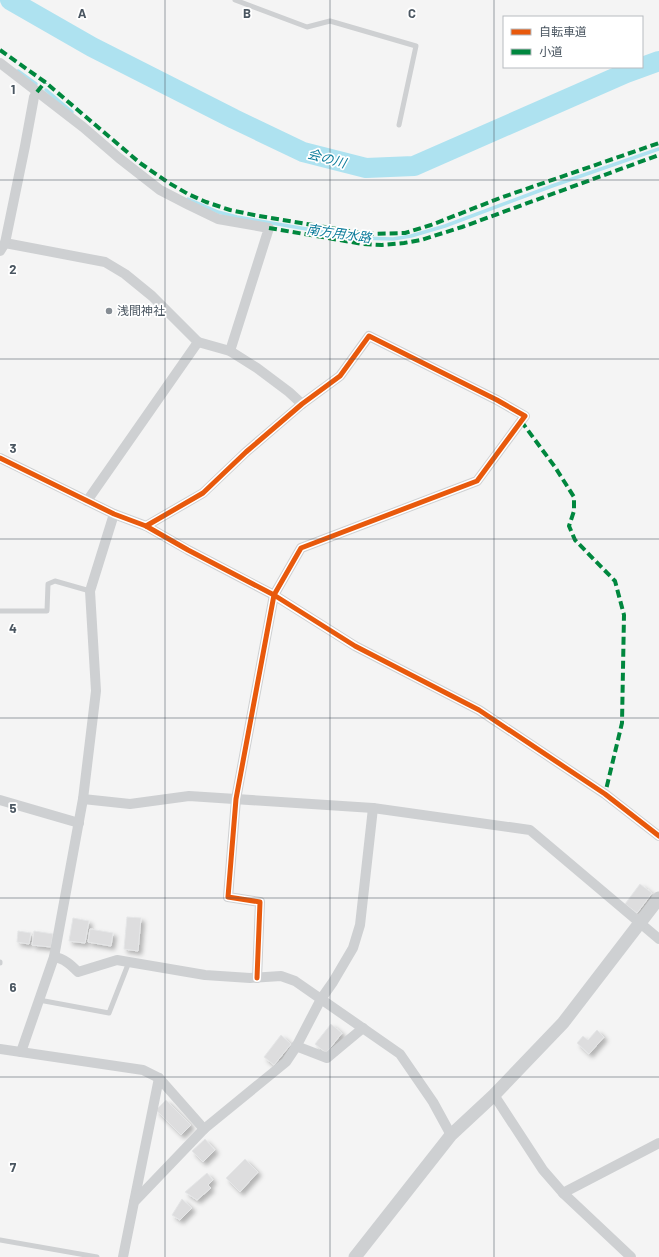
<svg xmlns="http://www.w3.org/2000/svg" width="659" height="1257" font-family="Barlow,'Noto Sans JP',sans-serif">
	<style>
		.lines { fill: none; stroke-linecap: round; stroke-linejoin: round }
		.stream { stroke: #aee2f0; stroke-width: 3.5 }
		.river { stroke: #aee2f0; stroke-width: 20 }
		.building { fill: #ddddde; stroke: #e5e6e7; filter: url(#shadow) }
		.service { stroke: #ced0d2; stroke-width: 5 }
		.minor { stroke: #ced0d2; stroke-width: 10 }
		.tertiary { stroke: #ced0d2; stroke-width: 13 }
		.quiet { stroke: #00873e; stroke-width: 4; stroke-dasharray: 8 4; stroke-linecap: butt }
		.cycleway-casing { stroke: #fff; stroke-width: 8 }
		.cycleway { stroke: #e8590c; stroke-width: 5 }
		.grid { fill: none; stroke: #4a5661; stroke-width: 1; stroke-opacity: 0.55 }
		.poi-dot { fill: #868d94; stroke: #fff; stroke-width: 1.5 }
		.labels { text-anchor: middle; stroke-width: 3.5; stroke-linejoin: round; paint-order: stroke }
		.poi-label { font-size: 12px; fill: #4a5661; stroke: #fff; text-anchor: start }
		.water-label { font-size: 13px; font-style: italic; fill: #0c7c9b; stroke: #fff }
		.grid-label { font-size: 13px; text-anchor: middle; font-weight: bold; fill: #4a5661; stroke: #fff; stroke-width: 3.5; stroke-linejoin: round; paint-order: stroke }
	</style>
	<defs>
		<filter id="shadow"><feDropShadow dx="3.5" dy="3.5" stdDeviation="2" flood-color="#0004"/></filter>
	</defs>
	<rect width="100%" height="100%" fill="#f4f4f4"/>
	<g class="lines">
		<g class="stream">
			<polyline points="18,71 36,84"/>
			<polyline points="46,90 72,112"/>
			<polyline points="188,199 218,212 237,217 359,238 393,239 411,236 445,226 552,186 659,149"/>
		</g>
		<polyline class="river" points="10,0 92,47 234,119 303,152 366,168 414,166 626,73 659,61"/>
	</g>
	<g class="building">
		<polygon points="640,884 652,893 637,913 625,904"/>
		<polygon points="127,917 141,918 138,951 124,949"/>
		<polygon points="73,918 89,921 85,943 69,941"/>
		<polygon points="90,929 113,933 111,946 88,942"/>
		<polygon points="18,931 31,933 29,944 17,942"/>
		<polygon points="34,931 53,934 51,947 32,945"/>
		<polygon points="331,1024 342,1033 326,1053 315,1044"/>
		<polygon points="597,1030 604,1037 589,1054 577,1043 583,1036 588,1040"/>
		<polygon points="281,1035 291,1044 274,1065 264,1057"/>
		<polygon points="166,1100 191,1125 181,1135 156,1110"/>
		<polygon points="205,1139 215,1150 203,1162 192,1151"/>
		<polygon points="245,1159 258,1172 240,1192 226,1178"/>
		<polygon points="207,1173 213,1180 208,1185 211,1188 197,1200 185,1192"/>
		<polygon points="182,1199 192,1208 180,1220 172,1215"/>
	</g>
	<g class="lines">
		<g class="service">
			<polyline points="235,0 307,27 330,21 416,46 399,125"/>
			<polyline points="0,611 47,611 48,584 55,581 90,591"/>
			<polyline points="0,962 0,963"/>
			<polyline points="39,1000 109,1013 129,962"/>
			<polyline points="0,1240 97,1257"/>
		</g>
		<g class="minor">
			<polyline points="0,63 83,127 119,158 160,190 189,205 218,219 269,228 230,351"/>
			<polyline points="5,243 105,262 125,274 152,296 198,342 87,501"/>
			<polyline points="0,251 5,243 25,146 34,97 37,92"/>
			<polyline points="198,342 230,351 257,368 289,392 302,404"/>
			<polyline points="0,458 114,514 146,526 188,550 274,595 355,646 479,710 605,794 659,836"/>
			<polyline points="146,526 203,493 246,452 302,404 340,376 369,336 497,400 525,416 477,481 301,548 274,595 236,799 228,897 260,902 257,978"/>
			<polyline points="83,799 130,804 189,796 373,808 530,830 659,939"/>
			<polyline points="0,800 79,823"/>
			<path d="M 54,957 C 64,958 72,966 78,972 L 117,960 L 205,975 L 250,978 L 281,976 L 295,981 L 400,1054 L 433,1102 L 451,1135"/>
			<polyline points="296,1046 327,1058 363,1028"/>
			<polyline points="0,1049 143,1070 159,1078 204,1129"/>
			<polyline points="21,1052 54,957 83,799 96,691 90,591 114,514"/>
			<polyline points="494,1095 543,1170 563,1193 659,1143"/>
			<polyline points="563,1193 631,1257"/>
			<polyline points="134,1202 159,1078"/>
			<polyline points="123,1257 134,1202 204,1129 286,1062 296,1047 321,999 333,982 353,948 360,925 373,808"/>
		</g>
		<polyline class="tertiary" points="355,1257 451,1135 494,1095 563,1023 659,898"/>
		<g class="quiet">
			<polyline points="0,50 45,82 140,163 169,183 188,194 206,202 230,210 259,216 367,234 405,233 431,225 500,198 659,143"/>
			<polyline points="37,92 45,82"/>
			<polyline points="269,228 363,244 382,245 404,243 421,240 462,227 659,155"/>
			<polyline points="521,421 555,467 574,497 574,511 569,526 575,540 615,581 624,615 622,723 605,794"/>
		</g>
		<defs>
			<g id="cycleway">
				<polyline points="0,458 114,514 146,526 188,550 274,595 355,646 479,710 605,794 659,836"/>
				<polyline points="146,526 203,493 246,452 302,404 340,376 369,336 497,400 525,416 477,481 301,548 274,595 236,799 228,897 260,902 257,978"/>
			</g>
		</defs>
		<use href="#cycleway" class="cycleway-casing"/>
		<use href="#cycleway" class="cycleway"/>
	</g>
	<path class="grid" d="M 165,0 L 165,1257M 330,0 L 330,1257M 494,0 L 494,1257M 0,180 L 659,180M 0,359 L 659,359M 0,539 L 659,539M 0,718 L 659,718M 0,898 L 659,898M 0,1077 L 659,1077"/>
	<circle class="poi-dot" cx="109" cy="311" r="4"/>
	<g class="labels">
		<g class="poi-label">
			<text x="117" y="315">浅間神社</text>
		</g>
		<g class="water-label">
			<text transform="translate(327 158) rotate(15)" y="5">会の川</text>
			<text transform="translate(339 233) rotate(8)" y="5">南方用水路</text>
		</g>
	</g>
	<g class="grid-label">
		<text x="82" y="18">A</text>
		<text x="247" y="18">B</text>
		<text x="412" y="18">C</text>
		<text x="13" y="94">1</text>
		<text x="13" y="274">2</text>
		<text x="13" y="453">3</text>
		<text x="13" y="633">4</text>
		<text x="13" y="813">5</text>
		<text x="13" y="992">6</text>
		<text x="13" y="1172">7</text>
	</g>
	<rect x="503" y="16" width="140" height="52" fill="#ffffff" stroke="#b7bbc0"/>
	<rect x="511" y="29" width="20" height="6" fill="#e8590c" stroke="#b7bbc0"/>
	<text x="539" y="36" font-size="12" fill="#4a5661">自転車道</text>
	<rect x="511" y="49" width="20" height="6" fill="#00873e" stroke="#b7bbc0"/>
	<text x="539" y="56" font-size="12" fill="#4a5661">小道</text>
</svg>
